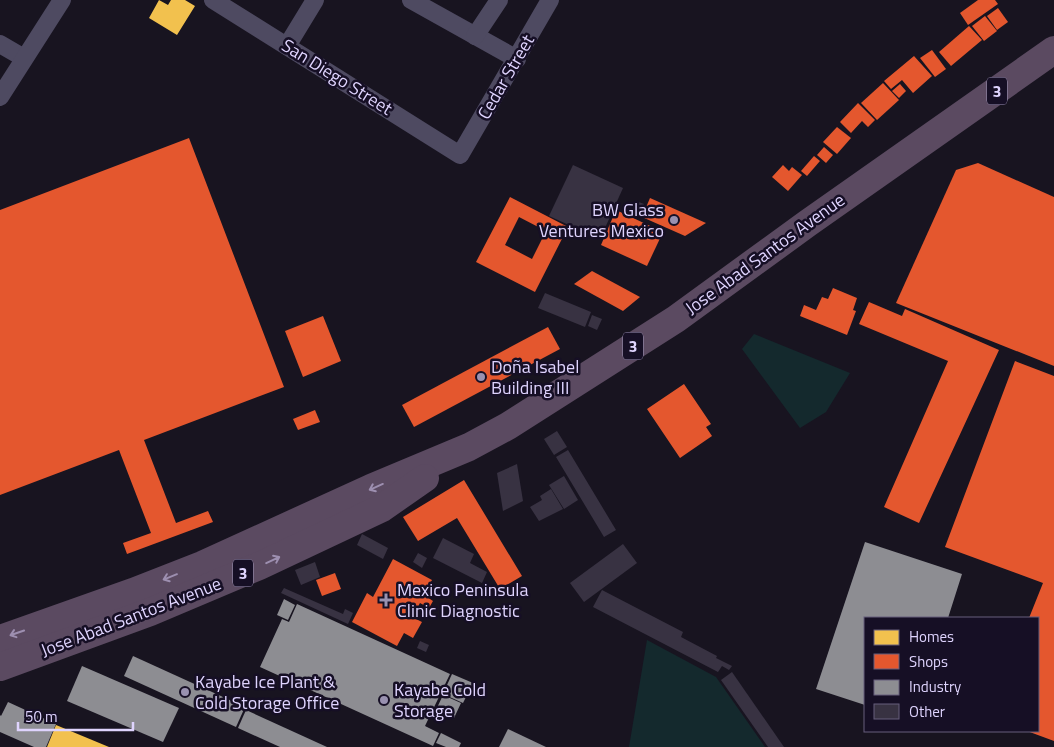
<svg xmlns="http://www.w3.org/2000/svg" width="1054" height="747" font-family="'Titillium Web',sans-serif">
	<style>
		.green { fill: #14292d }
		.homes { fill: #f2c14e }
		.shops { fill: #e4572e; fill-rule: evenodd }
		.industry { fill: #8d8d92 }
		.building { fill: #383242 }
		.lines { fill: none; stroke-linecap: round; stroke-linejoin: round }
		.minor { stroke: #4e4a61; stroke-width: 18 }
		.trunk { stroke: #5b4a61; stroke-width: 28 }
		.oneway { stroke: #9d8fb0 }
		.poi-dot { fill: #9991b0; stroke: #160f25; stroke-width: 2 }
		.labels { text-anchor: middle; stroke-width: 5; stroke-linejoin: round; paint-order: stroke }
		.shield { fill: #160f25; stroke: #a399bd; stroke-width: 1 }
		.shield-label { font-size: 16px; font-weight: bold; fill: #dfd4fe }
		.street-label { font-size: 18px; fill: #dfd4fe; stroke: #160f25 }
		.poi-label { font-size: 18px; fill: #dfd4fe; stroke: #160f25; text-anchor: start }
	</style>
	<rect width="100%" height="100%" fill="#181420"/>
	<g class="green">
		<polygon points="754,334 850,373 826,412 800,428 742,349"/>
		<polygon points="647,640 716,677 765,747 629,747"/>
	</g>
	<g class="homes">
		<polygon points="159,0 168,5 171,0 185,0 195,6 177,35 149,18"/>
		<polygon points="56,725 109,747 47,747"/>
	</g>
	<g class="shops">
		<polygon points="978,0 995,0 998,4 968,25 960,13"/>
		<polygon points="998,8 1008,22 997,30 987,16"/>
		<polygon points="985,16 997,31 984,41 972,26"/>
		<polygon points="969,26 982,40 951,66 939,52"/>
		<polygon points="932,50 946,69 935,77 920,58"/>
		<polygon points="914,56 932,76 913,93 902,80 891,89 884,81"/>
		<polygon points="883,83 899,100 877,120 861,103"/>
		<polygon points="900,84 906,91 899,98 892,91"/>
		<polygon points="858,103 875,120 868,127 862,121 851,133 840,122"/>
		<polygon points="837,127 851,138 837,154 823,142"/>
		<polygon points="189,138 284,387 144,440 176,523 208,511 213,522 127,554 123,543 151,533 119,450 0,495 0,210"/>
		<polygon points="824,147 833,155 826,163 817,155"/>
		<polygon points="814,156 820,161 807,176 801,171"/>
		<polygon points="978,163 1054,197 1054,366 896,303 956,170"/>
		<polygon points="783,165 789,171 792,167 802,175 788,191 772,177"/>
		<path d="M 510,197 L 568,227 L 535,292 L 476,262 ZM 519,217 L 546,231 L 532,259 L 505,245 Z"/>
		<polygon points="650,198 706,223 685,236 642,217"/>
		<polygon points="616,210 663,232 647,266 601,245"/>
		<polygon points="592,271 640,297 623,311 574,284"/>
		<polygon points="833,288 857,298 853,310 856,311 847,335 800,316 804,305 816,310 822,297 828,299"/>
		<polygon points="869,302 902,316 905,309 999,350 919,523 884,507 948,361 859,324"/>
		<polygon points="323,316 341,361 303,377 285,331"/>
		<polygon points="548,327 560,349 414,427 402,405"/>
		<polygon points="1015,361 1054,376 1054,741 1027,731 1038,731 1038,618 1029,618 1043,583 945,547"/>
		<polygon points="684,384 711,424 706,427 712,436 680,458 647,409"/>
		<polygon points="315,410 320,422 298,430 293,419"/>
		<polygon points="464,480 522,576 500,589 457,518 418,541 403,517"/>
		<polygon points="393,559 432,580 424,595 433,601 429,608 420,603 412,617 422,622 413,638 404,633 397,646 352,622 367,593 373,597"/>
		<polygon points="335,573 341,589 322,596 316,580"/>
	</g>
	<g class="industry">
		<polygon points="865,542 962,574 948,618 865,618 865,705 816,689"/>
		<polygon points="284,599 295,605 288,620 277,615"/>
		<polygon points="297,604 450,674 425,726 439,733 433,746 260,667 282,619 289,622"/>
		<polygon points="133,656 245,707 236,727 124,676"/>
		<polygon points="82,666 179,708 163,742 67,701"/>
		<polygon points="452,674 473,683 463,703 443,694"/>
		<polygon points="443,695 461,703 454,718 436,710"/>
		<polygon points="8,702 56,724 46,747 34,747 0,732 0,715 1,716"/>
		<polygon points="246,710 327,747 280,747 238,728"/>
		<polygon points="508,729 546,747 499,747"/>
		<polygon points="441,733 461,743 459,747 446,747 436,743"/>
	</g>
	<g class="building">
		<polygon points="573,165 623,188 600,239 549,216"/>
		<polygon points="636,201 644,204 642,211 633,208"/>
		<polygon points="545,293 591,312 585,327 538,308"/>
		<polygon points="592,315 602,319 597,330 588,326"/>
		<polygon points="557,431 567,447 554,455 544,439"/>
		<polygon points="568,450 616,530 604,537 556,457"/>
		<polygon points="517,464 523,501 503,511 497,473"/>
		<polygon points="564,476 578,500 564,509 549,485"/>
		<polygon points="551,489 563,509 539,521 530,507 542,500 540,496"/>
		<polygon points="362,534 388,548 383,559 357,545"/>
		<polygon points="443,538 474,554 470,563 487,572 482,583 433,558"/>
		<polygon points="623,544 637,563 584,602 570,583"/>
		<polygon points="418,553 427,558 422,568 413,562"/>
		<polygon points="315,562 320,577 301,585 295,570"/>
		<polygon points="284,588 343,614 345,609 353,613 348,624 281,593"/>
		<polygon points="602,590 683,632 681,637 717,656 716,658 732,666 729,670 722,666 718,672 593,607"/>
		<polygon points="420,641 429,645 426,652 417,648"/>
		<polygon points="732,672 784,747 768,747 721,680"/>
	</g>
	<g class="lines">
		<g class="minor">
			<polyline points="213,0 460,155 550,0"/>
			<polyline points="411,0 517,59"/>
			<polyline points="475,36 499,0"/>
			<polyline points="0,44 24,58"/>
			<polyline points="287,46 315,0"/>
			<polyline points="0,97 62,0"/>
		</g>
		<g class="trunk">
			<polyline points="0,639 133,592 202,565 371,488 469,447 508,426 676,319 808,223 1054,50"/>
			<polyline points="0,667 150,612 259,566 382,508 425,478"/>
		</g>
	</g>
	<defs><path id="oneway-shaft" d="M-6 0H5M1.5-3L5.5 0L1.5 3" fill="none" stroke-width="1.6" stroke-linecap="round" stroke-linejoin="round" transform="scale(1.25)"/></defs>
	<g class="oneway">
		<use href="#oneway-shaft" transform="translate(376 487) rotate(156)"/>
		<use href="#oneway-shaft" transform="translate(273 560) rotate(-25)"/>
		<use href="#oneway-shaft" transform="translate(170 577) rotate(158)"/>
		<use href="#oneway-shaft" transform="translate(17 633) rotate(161)"/>
	</g>
	<g class="poi-dot">
		<circle cx="674" cy="220" r="5"/>
		<circle cx="481" cy="377" r="5"/>
		<path d="M383.5 592.5h5v5h5v5h-5v5h-5v-5h-5v-5h5z"/>
		<circle cx="185" cy="692" r="5"/>
		<circle cx="384" cy="700" r="5"/>
	</g>
	<g class="labels">
		<g class="shield">
			<rect x="987" y="77.5" width="20" height="27" rx="4"/>
			<rect x="623" y="332.5" width="20" height="27" rx="4"/>
			<rect x="233" y="559.5" width="20" height="27" rx="4"/>
		</g>
		<g class="shield-label">
			<text x="997" y="97">3</text>
			<text x="633" y="352">3</text>
			<text x="243" y="579">3</text>
		</g>
		<g class="street-label">
			<text transform="translate(337 77) rotate(32)" y="6">San Diego Street</text>
			<text transform="translate(506 77) rotate(-60)" y="6">Cedar Street</text>
			<text transform="translate(765 254) rotate(-36)" y="6">Jose Abad Santos Avenue</text>
			<text transform="translate(131 617) rotate(-21)" y="6">Jose Abad Santos Avenue</text>
		</g>
		<g class="poi-label">
			<text x="664" y="216" text-anchor="end">BW Glass<tspan x="664" dy="21">Ventures Mexico</tspan></text>
			<text x="491" y="373">Doña Isabel<tspan x="491" dy="21">Building III</tspan></text>
			<text x="397" y="596">Mexico Peninsula<tspan x="397" dy="21">Clinic Diagnostic</tspan></text>
			<text x="195" y="688">Kayabe Ice Plant &amp;<tspan x="195" dy="21">Cold Storage Office</tspan></text>
			<text x="394" y="696">Kayabe Cold<tspan x="394" dy="21">Storage</tspan></text>
		</g>
	</g>
	<rect x="864" y="617" width="175" height="115" fill="#160f25" stroke="#665e7c"/>
	<rect x="874" y="630" width="25" height="15" fill="#f2c14e" stroke="#665e7c"/>
	<text x="909" y="642" font-size="15" fill="#dfd4fe">Homes</text>
	<rect x="874" y="654" width="25" height="15" fill="#e4572e" stroke="#665e7c"/>
	<text x="909" y="667" font-size="15" fill="#dfd4fe">Shops</text>
	<rect x="874" y="680" width="25" height="15" fill="#8d8d92" stroke="#665e7c"/>
	<text x="909" y="692" font-size="15" fill="#dfd4fe">Industry</text>
	<rect x="874" y="704" width="25" height="15" fill="#383242" stroke="#665e7c"/>
	<text x="909" y="717" font-size="15" fill="#dfd4fe">Other</text>
	<path d="M18 722v8h115v-8" fill="none" stroke="#dfd4fe" stroke-width="2.5"/>
	<text x="25" y="722" font-size="15" fill="#dfd4fe" stroke="#160f25" stroke-width="4" paint-order="stroke">50 m</text>
</svg>
